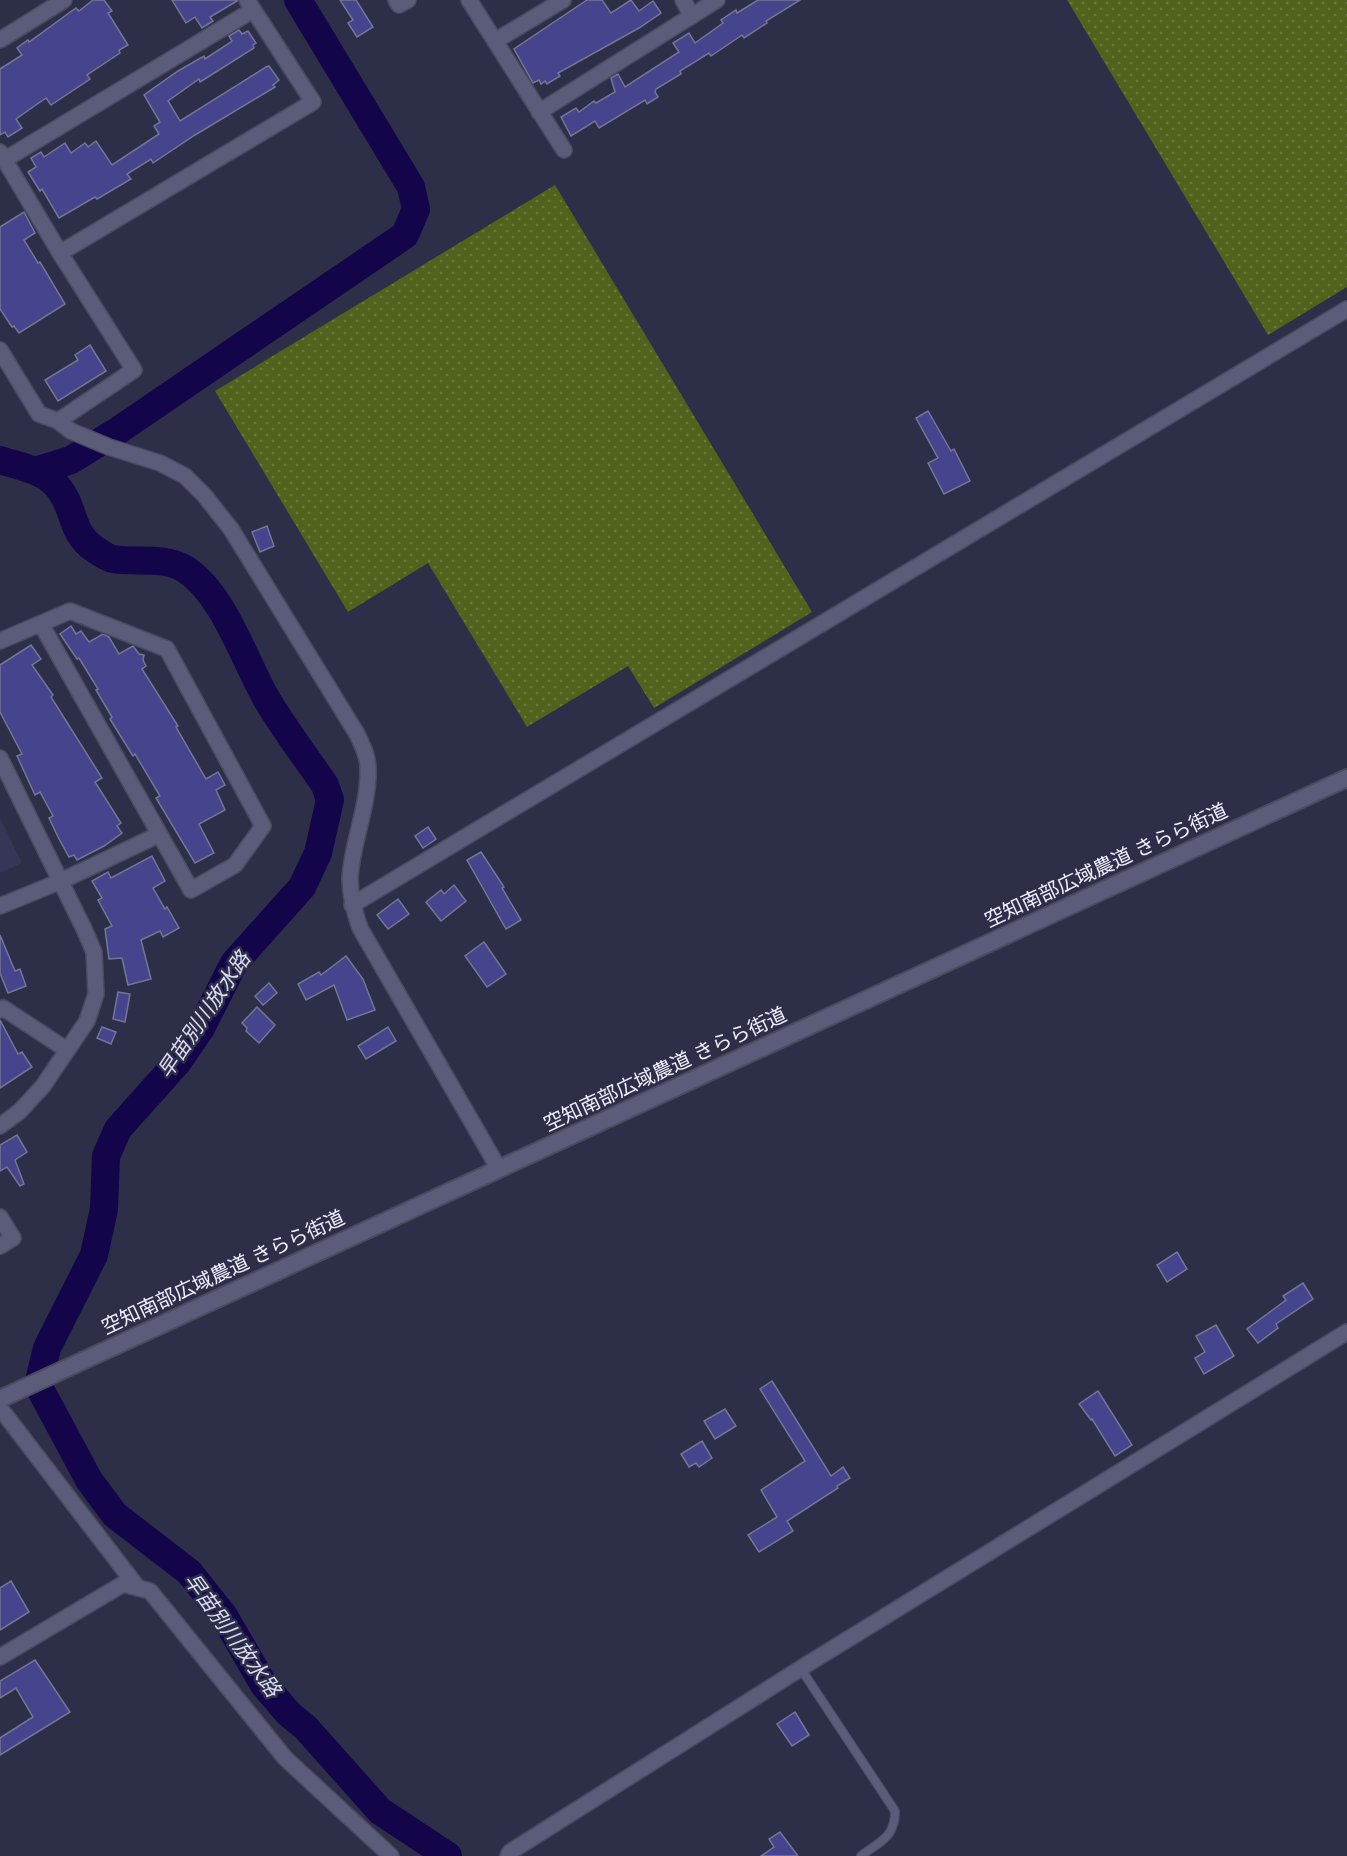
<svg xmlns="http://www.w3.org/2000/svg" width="1347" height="1856" font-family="'Fira Sans','Noto Sans JP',sans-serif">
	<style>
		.built { fill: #363757 }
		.grass { fill: url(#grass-dots) }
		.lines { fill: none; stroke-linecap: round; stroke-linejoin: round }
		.river { stroke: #14044a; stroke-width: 28 }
		.building { fill: #45448c; stroke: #737694; stroke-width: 1.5 }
		.service-casing { stroke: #4a4a60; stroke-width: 10 }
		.minor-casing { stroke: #4a4a60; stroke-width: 18 }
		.tertiary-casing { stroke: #4a4a60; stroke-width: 20 }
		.service { stroke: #5a5c79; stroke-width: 8 }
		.minor { stroke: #5a5c79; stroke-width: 15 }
		.tertiary { stroke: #5a5c79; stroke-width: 16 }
		.labels { text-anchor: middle; stroke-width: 5; stroke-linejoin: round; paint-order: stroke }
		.street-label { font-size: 20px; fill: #eeeffd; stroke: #2d2e48 }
		.water-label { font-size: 21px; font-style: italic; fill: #dadcf2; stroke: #2d2e48 }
	</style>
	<defs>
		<pattern id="grass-dots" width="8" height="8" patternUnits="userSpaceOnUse" patternTransform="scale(1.5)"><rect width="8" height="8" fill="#50621b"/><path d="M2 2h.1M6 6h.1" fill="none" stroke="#6a793d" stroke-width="1.8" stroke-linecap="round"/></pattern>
	</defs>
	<rect width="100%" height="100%" fill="#2d2e48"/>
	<polygon class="built" points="0,818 22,863 0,873"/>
	<g class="grass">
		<polygon points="1067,0 1347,0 1347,287 1268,335"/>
		<polygon points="555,185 812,612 654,708 628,666 527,727 428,563 348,612 215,391"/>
	</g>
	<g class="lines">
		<g class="river">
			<path d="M 0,460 C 19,466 43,470 57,486 C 75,506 70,532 93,548 C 99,552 107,558 113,559 C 135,563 164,556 185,569 C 223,593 244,659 266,698 C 284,729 306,757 325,785 L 330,800 L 318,853 L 302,887 L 234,963 L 201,1028 L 177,1063 L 118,1129 L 106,1156 L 104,1209 L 94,1255 L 47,1348 L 38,1385 L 89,1480 L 115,1515 L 189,1572 L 224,1616 L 264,1685 L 289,1714 L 306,1728 L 380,1811 L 448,1856"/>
			<polyline points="35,471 71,460 116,432 405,235 416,209 411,187 298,0"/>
		</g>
	</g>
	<g class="building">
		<polygon points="93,0 104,0 112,11 108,13 128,45 119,50 120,53 87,75 90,79 51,105 46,98 16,119 22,128 8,137 5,132 0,135 0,69 22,55 17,48 28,40 29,42 76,8 79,11"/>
		<polygon points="172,0 237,0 237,1 210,17 213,21 202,28 195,17 186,23"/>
		<polygon points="340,0 356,0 373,27 357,37 348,23 353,20"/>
		<polygon points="587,0 602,0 611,13 631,0 639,11 653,1 661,13 639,28 558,73 560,76 547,84 545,81 541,84 539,80 533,83 514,49"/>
		<polygon points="758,0 800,0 766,21 767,23 744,38 742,35 711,56 709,53 680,71 681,74 656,89 655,92 658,97 647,104 645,100 599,128 595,121 571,136 561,117 576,108 579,112 594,101 596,103 615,92 611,78 618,74 625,87 679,52 673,43 689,33 695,43 723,23 721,20 736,10 737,13"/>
		<polygon points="239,30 242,34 248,31 256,43 253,45 254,48 200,82 199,79 168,101 180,121 266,67 269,66 279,80 273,85 275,87 195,135 153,163 151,159 127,174 131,179 97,199 95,197 59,218 42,189 40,191 28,172 36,167 31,158 41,152 44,157 65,143 71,153 85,143 88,147 96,141 112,165 159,134 154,126 160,122 144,95 178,71 204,56 205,59 231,42 232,41 229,36"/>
		<polygon points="24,212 35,233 24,240 38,263 40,262 65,304 19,333 14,326 12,327 0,309 0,227"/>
		<polygon points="90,345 106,371 58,401 45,380 78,360 75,355"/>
		<polygon points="928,411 951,451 954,449 970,481 944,494 928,463 938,458 916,418"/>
		<polygon points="267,526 274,546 260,552 252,532"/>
		<polygon points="71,626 76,634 81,631 89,642 103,634 109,637 119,654 133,646 139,654 144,655 143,660 146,666 142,669 178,726 176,727 206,779 218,772 225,785 216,790 225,810 199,824 214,853 195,863 156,798 160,796 135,754 133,756 110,719 112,717 96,690 98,689 79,658 77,659 60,634"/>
		<polygon points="31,645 41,659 32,665 53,695 51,697 102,778 95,782 121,823 117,826 122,833 104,846 77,860 74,855 69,857 58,837 49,818 53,816 40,792 35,795 17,756 22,754 0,712 0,665"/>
		<polygon points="428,827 436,839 423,848 415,836"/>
		<polygon points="481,852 504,887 502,888 521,920 506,929 467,860"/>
		<polygon points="152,856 165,881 153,888 165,909 167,907 179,928 163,937 160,931 141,940 151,979 128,985 122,958 109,959 105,929 112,926 98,900 102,898 92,881 108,872 111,878"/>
		<polygon points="454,885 466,901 441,921 426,902 441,890 444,894"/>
		<polygon points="398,899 409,914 388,929 377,915"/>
		<polygon points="0,935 15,971 20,969 26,986 8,993 0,973"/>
		<polygon points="484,942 506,974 487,987 465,956"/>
		<polygon points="346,956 363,979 375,1010 347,1020 334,985 306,1000 298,984 319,972 321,975"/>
		<polygon points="269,983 277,993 263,1005 255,996"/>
		<polygon points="118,992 130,994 125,1022 113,1019"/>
		<polygon points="257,1007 275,1025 259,1043 246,1031 247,1028 242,1023"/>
		<polygon points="0,1020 18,1054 22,1052 32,1067 0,1088"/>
		<polygon points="102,1027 116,1032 111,1044 97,1038"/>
		<polygon points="388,1027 396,1041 366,1059 358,1046"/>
		<polygon points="17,1135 27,1152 15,1160 24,1184 20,1186 7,1167 0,1171 0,1145"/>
		<polygon points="1177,1252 1187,1269 1167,1282 1157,1265"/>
		<polygon points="1303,1283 1313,1299 1276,1324 1278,1328 1258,1343 1247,1329 1286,1300 1283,1296"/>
		<polygon points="1216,1325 1234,1356 1204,1374 1195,1358 1205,1352 1196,1336"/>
		<polygon points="772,1381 831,1476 843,1467 850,1478 837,1486 838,1488 787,1521 793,1531 759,1552 748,1535 777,1517 761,1490 805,1461 760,1389"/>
		<polygon points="1098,1391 1132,1445 1115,1456 1092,1419 1091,1420 1079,1404"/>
		<polygon points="725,1409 736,1426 715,1439 704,1421"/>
		<polygon points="702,1441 712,1458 699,1467 696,1463 689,1467 681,1454"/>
		<polygon points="11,1581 29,1612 0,1630 0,1588"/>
		<polygon points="35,1660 70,1712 0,1755 0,1738 33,1717 16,1688 0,1698 0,1681"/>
		<polygon points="795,1712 809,1735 792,1746 777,1724"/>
		<polygon points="780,1832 798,1856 761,1856 774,1847 769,1839"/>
	</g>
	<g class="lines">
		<defs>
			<path id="service" d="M 801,1669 L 895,1811 C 895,1838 880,1841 861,1856"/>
			<g id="minor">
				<polyline points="396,0 399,5 408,0"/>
				<polyline points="469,0 564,150"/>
				<polyline points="683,0 692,16"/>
				<polyline points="0,40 64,0"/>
				<polyline points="495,41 563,0"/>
				<polyline points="539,112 717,0"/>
				<polyline points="0,152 60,253 134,370 58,421 39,414 0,350"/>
				<polyline points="4,160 253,10"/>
				<polyline points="60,253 313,102 247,0"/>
				<path d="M 58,421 L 71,431 L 109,447 L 160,463 L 185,476 L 204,495 L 231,529 L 357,734 C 362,745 368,756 368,769 C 369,806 352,842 350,878 C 350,896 354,911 360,928 L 499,1169"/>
				<polyline points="0,641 70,611 167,649 263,826 235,865 191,890 41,624"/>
				<polyline points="0,758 85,931 94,952 96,994 87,1021 43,1086 20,1111 0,1126"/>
				<polyline points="352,905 1347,309"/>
				<polyline points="0,906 61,881 158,835"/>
				<polyline points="0,1010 3,1008 67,1050"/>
				<polyline points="0,1217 13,1238 0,1246"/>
				<polyline points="0,1408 138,1588"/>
				<polyline points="0,1657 123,1584 150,1591 285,1758 391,1856"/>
				<polyline points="508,1856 510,1852 806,1665 1347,1332"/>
			</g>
			<polyline id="tertiary" points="0,1399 1347,778"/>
		</defs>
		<use href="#service" class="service-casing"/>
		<use href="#minor" class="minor-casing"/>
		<use href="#tertiary" class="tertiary-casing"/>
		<use href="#service" class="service"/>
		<use href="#minor" class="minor"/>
		<use href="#tertiary" class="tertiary"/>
	</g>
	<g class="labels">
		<g class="street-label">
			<text transform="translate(1106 865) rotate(-25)" y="7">空知南部広域農道 きらら街道</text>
			<text transform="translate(665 1069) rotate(-25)" y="7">空知南部広域農道 きらら街道</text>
			<text transform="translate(223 1272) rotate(-25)" y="7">空知南部広域農道 きらら街道</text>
		</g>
		<g class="water-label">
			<text transform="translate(204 1015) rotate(-56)" y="7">早苗別川放水路</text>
			<text transform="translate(232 1635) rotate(54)" y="7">早苗別川放水路</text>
		</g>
	</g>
</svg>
